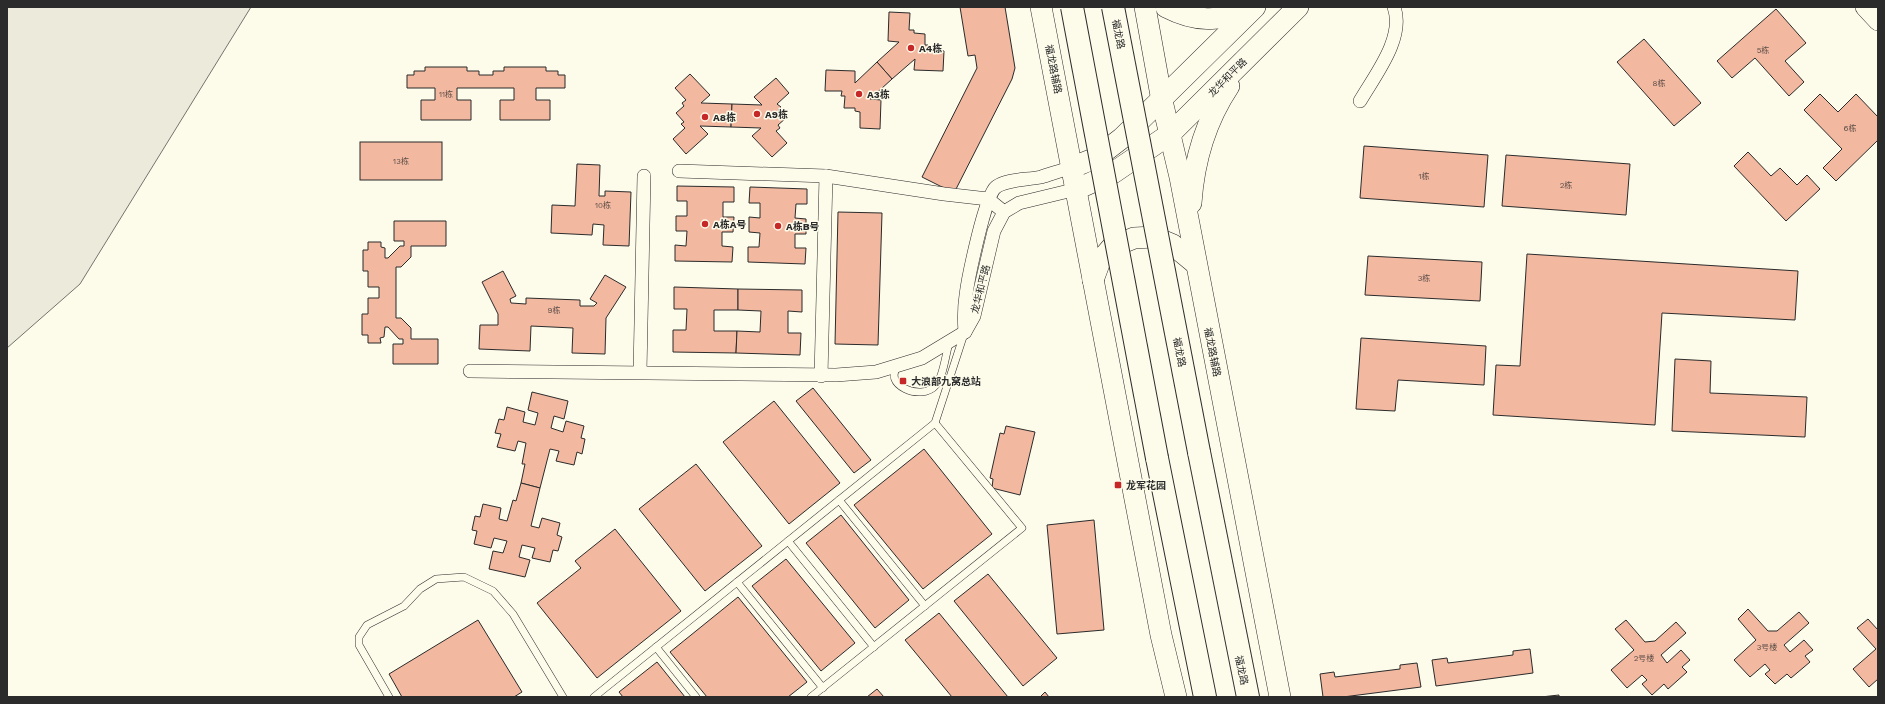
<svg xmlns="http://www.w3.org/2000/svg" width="1885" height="704" font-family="'Work Sans','Noto Sans SC',sans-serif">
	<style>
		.green { fill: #ecebdb; stroke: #74746e }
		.building { fill: #f2b8a0; stroke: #2b2b2b }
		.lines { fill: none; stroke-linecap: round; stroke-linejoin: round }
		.lane-casing { stroke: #2b2b2b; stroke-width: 8 }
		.street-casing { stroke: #2b2b2b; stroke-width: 14 }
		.secondary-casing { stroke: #2b2b2b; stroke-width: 20 }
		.primary-casing { stroke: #2b2b2b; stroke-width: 22 }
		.highway-casing { stroke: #2b2b2b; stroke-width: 24 }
		.lane { stroke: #fdfbea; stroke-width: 7 }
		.street { stroke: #fdfbea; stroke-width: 13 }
		.secondary { stroke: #fdfbea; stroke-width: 19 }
		.primary { stroke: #fdfbea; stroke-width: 21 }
		.highway { stroke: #fdfbea; stroke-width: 22 }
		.highway-bridge-casing { stroke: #2b2b2b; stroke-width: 24; stroke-linecap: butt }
		.highway-bridge { stroke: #fdfbea; stroke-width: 22 }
		.poi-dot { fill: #c62828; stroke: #fdfbea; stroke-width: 1.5 }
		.labels { text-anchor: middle; stroke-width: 3; stroke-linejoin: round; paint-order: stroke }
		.number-label { font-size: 8px; fill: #5d4e48 }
		.street-label { font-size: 10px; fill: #2b2b2b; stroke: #fdfbea }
		.poi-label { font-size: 10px; font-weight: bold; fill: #2b2b2b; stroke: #fdfbea; text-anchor: start }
	</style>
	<rect width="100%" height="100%" fill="#fdfbea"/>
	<polygon class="green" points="7,7 251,7 80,284 7,348"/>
	<g class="building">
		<polygon points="960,7 1005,7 1015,68 1012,79 954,193 922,177 977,68 975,55 968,56"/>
		<polygon points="1776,9 1806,43 1785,61 1804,82 1789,96 1755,58 1732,78 1717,61"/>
		<polygon points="889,12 910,13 909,30 914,30 914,33 925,34 925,45 928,45 928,50 944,51 943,71 914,70 915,59 892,79 877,62 899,42 888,41"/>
		<polygon points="1644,39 1701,103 1674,126 1617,62"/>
		<polygon points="877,62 892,79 870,99 881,100 880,129 860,128 860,112 855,111 855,108 844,108 845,96 841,96 842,91 825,91 826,70 855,71 855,83"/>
		<polygon points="425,67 467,67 467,71 479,71 479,75 493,75 493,71 504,71 504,67 546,67 546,71 558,71 558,75 565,75 565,88 536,88 536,100 550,100 550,120 500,120 500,100 514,100 514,88 457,88 457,100 471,100 471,120 421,120 421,100 435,100 435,88 407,88 407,75 414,75 414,71 425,71"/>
		<polygon points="690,74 710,95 701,103 732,104 731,127 700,126 708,134 686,154 673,139 685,128 681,124 684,122 676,113 684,106 682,103 686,100 675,88"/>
		<polygon points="776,78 789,93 777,104 781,107 778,110 786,118 778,125 780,128 776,131 787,143 772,157 752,136 761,128 731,127 732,104 762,105 754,97"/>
		<polygon points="1820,94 1838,112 1856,94 1878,117 1878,140 1836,181 1823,168 1842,149 1804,110"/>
		<rect x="360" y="142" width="82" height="38"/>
		<polygon points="1364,146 1488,155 1484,207 1360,198"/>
		<polygon points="1748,152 1771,176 1780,168 1797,185 1807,175 1820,189 1786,221 1734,166"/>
		<polygon points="1506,155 1630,164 1626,215 1502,206"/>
		<polygon points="577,164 600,165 599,196 605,196 605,191 631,192 629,246 603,245 604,225 593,224 592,235 551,233 552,205 575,206"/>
		<polygon points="677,186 734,187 734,202 723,202 723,217 734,217 733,232 722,232 722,246 733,247 732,262 675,261 675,245 686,246 687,231 676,231 676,216 687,216 687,201 677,201"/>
		<polygon points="750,187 807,189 807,204 796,204 795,218 806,219 806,234 795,234 795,248 806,248 805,264 748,262 748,247 759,247 760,233 749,232 749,217 760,218 760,203 749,203"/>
		<polygon points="838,212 882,213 878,345 835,344"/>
		<polygon points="394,221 446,221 446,246 411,246 411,257 401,267 396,267 396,318 401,318 411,328 411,339 438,339 438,364 393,364 393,344 403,344 403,339 399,339 388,327 385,327 384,337 380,338 381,343 368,343 368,335 362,335 362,314 368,314 368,298 379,298 379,287 368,287 368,271 363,271 363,250 368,250 368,242 381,242 381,247 385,248 385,258 388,258 400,246 404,246 404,241 394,241"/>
		<polygon points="1527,254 1798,271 1795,320 1662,313 1655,425 1493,415 1496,365 1520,366"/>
		<polygon points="1368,256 1482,262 1480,301 1365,295"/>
		<polygon points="503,271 516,296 510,299 511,303 526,304 526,298 580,300 580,306 594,306 597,303 590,299 605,275 626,287 606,318 605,354 572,353 573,328 531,326 530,351 479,349 480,325 498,325 498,314 482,282"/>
		<polygon points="674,287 738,289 738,310 714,310 714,331 737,331 736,353 673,352 673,330 686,330 687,309 674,309"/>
		<polygon points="738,289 802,290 802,312 788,311 788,333 801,333 800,355 736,353 737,331 760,332 761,311 738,310"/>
		<polygon points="1361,338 1486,346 1484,385 1398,380 1395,411 1356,409"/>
		<polygon points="1675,359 1711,361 1710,393 1807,397 1805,437 1672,431"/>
		<polygon points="813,388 871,460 854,473 796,401"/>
		<polygon points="532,392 568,401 564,419 554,416 551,428 563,432 566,421 584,426 581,438 585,439 582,454 577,452 574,465 556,461 559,451 550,449 540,488 521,483 525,464 522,464 526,443 518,441 515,451 497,447 501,434 495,433 499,419 504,420 507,407 525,412 523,422 535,425 538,413 528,410"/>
		<polygon points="774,401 840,483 789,524 723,442"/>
		<polygon points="1006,426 1035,432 1020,495 992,488 993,479 990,478 1000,433 1004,434"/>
		<polygon points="924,449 992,534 923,589 854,505"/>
		<polygon points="696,464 762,546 705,591 639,509"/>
		<polygon points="521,483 540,488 531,526 539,528 542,518 560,523 557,535 562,537 558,551 553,550 550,562 532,558 535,548 522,545 519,557 530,560 525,577 489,569 493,551 503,553 507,541 494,538 491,548 474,544 477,531 472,530 475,516 480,517 483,504 501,508 499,519 507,521 513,500 516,501"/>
		<polygon points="841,515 909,600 875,628 806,543"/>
		<polygon points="1094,520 1104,630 1057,634 1047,525"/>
		<polygon points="615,529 681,611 597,678 537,603 581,568 575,561"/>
		<polygon points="786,559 855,643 821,671 752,586"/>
		<polygon points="988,574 1057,658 1023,686 954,601"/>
		<polygon points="738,597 807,682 788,697 707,697 670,652"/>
		<polygon points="1748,609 1768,631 1777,631 1799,612 1809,623 1784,645 1790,652 1804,640 1813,650 1805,656 1810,662 1791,678 1787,674 1775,684 1765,674 1770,670 1765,664 1750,677 1734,660 1756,640 1738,619"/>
		<polygon points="939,613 1008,697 952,697 905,640"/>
		<polygon points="1868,619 1878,630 1878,679 1869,687 1853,669 1876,649 1857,628"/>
		<polygon points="478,620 522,692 514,697 402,697 389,674"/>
		<polygon points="1626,620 1645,642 1655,641 1676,622 1686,633 1661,655 1667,663 1681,650 1690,660 1682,667 1687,672 1668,689 1664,684 1652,695 1642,684 1647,680 1642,675 1627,688 1611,670 1634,650 1615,629"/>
		<polygon points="1530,649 1533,673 1436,686 1432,660 1447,658 1448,663 1513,655 1513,651"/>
		<polygon points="657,662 685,697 623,697 619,692"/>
		<polygon points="1417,663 1421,687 1343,697 1323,697 1320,674 1334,672 1335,677 1400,669 1400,665"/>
		<polygon points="877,689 884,697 867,697"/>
		<polygon points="1045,692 1049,697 1040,697"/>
		<polygon points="1559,695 1559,697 1541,697"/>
	</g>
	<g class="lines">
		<defs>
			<g id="lane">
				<path d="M 899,366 C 880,383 921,403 936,385 C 943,378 946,353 949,343"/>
				<polyline points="839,500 925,606"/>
				<polyline points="788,541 874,647"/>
				<polyline points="737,582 823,688"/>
				<polyline points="656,647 696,697"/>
				<polyline points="389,697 359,645 359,637 367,625 404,606 420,589 436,579 464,577 493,591 513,614 563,697"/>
				<polyline points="594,697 935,423 964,334"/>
				<polyline points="811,697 1022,528 935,423"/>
			</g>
			<g id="street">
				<path d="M 1360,101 C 1375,75 1405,38 1394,7"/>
				<polyline points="679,171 826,176 944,194 988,199 1004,212"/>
				<path d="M 965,332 C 964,319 964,308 966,295 C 968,279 985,195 996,187 C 1007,179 1027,180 1041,177 C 1051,174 1062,170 1073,167"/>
				<polyline points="470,371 836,375 876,372 922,358 965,332 974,316 994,231 1004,212 1019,203 1077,189"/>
				<polyline points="640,372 644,176"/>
				<polyline points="821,376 826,176"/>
			</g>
			<polyline id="secondary" points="1865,7 1878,21"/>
			<g id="primary">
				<polyline points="1041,7 1161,635 1176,697"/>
				<polyline points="1145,7 1162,101 1180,177 1280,697"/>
				<path d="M 1166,7 C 1195,22 1218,22 1249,10"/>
				<polyline points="1073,167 1096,158 1122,138 1255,7"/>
				<polyline points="1077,189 1113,173 1170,134 1298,7"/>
				<path d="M 1191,203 C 1194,160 1205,122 1229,86"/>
				<polyline points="1093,280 1100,261 1112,247 1134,238 1154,237 1173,245 1196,264"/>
			</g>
			<g id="highway">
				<polyline points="1199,452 1248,697"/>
				<polyline points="1157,458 1205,697"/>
			</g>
		</defs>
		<use href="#lane" class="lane-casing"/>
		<use href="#street" class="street-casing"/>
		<use href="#secondary" class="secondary-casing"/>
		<use href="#primary" class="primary-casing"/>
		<use href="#highway" class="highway-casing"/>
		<use href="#lane" class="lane"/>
		<use href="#street" class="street"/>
		<use href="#secondary" class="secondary"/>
		<use href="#primary" class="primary"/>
		<use href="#highway" class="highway"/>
		<defs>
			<g id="highway-bridge">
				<polyline points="1072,7 1157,458"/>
				<polyline points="1113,7 1199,452"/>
			</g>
		</defs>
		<use href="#highway-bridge" class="highway-bridge-casing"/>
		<use href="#highway-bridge" class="highway-bridge"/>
	</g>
	<g class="poi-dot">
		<circle cx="911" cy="48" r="4"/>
		<circle cx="859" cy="94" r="4"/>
		<circle cx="757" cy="114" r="4"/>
		<circle cx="705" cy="117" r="4"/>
		<circle cx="705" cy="224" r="4"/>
		<circle cx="778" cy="226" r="4"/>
		<rect x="899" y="377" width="8" height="8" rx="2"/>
		<rect x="1114" y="481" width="8" height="8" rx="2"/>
	</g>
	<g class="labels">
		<g class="number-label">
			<text x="1763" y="53">5栋</text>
			<text x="1659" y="86">8栋</text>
			<text x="446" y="97">11栋</text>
			<text x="1850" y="131">6栋</text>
			<text x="401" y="164">13栋</text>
			<text x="1424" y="179">1栋</text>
			<text x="1566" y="188">2栋</text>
			<text x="603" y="208">10栋</text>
			<text x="1424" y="281">3栋</text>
			<text x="554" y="313">9栋</text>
			<text x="1767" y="650">3号楼</text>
			<text x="1644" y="661">2号楼</text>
		</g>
		<g class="street-label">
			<text transform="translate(1119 34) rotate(79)" y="4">福龙路</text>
			<text transform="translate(1054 69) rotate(79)" y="4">福龙路辅路</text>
			<text transform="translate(1227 77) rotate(-45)" y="4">龙华和平路</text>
			<text transform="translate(980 289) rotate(-76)" y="4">龙华和平路</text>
			<text transform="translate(1180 352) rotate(79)" y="4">福龙路</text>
			<text transform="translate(1213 352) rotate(79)" y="4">福龙路辅路</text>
			<text transform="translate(1242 670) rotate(78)" y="4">福龙路</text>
		</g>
		<g class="poi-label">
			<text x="919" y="52">A4栋</text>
			<text x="867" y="98">A3栋</text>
			<text x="765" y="118">A9栋</text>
			<text x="713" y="121">A8栋</text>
			<text x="713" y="228">A栋A号</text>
			<text x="786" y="230">A栋B号</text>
			<text x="911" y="385">大浪部九窝总站</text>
			<text x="1126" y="489">龙军花园</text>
		</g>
	</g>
	<rect width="1885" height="704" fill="none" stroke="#2b2b2b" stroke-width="16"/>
</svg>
